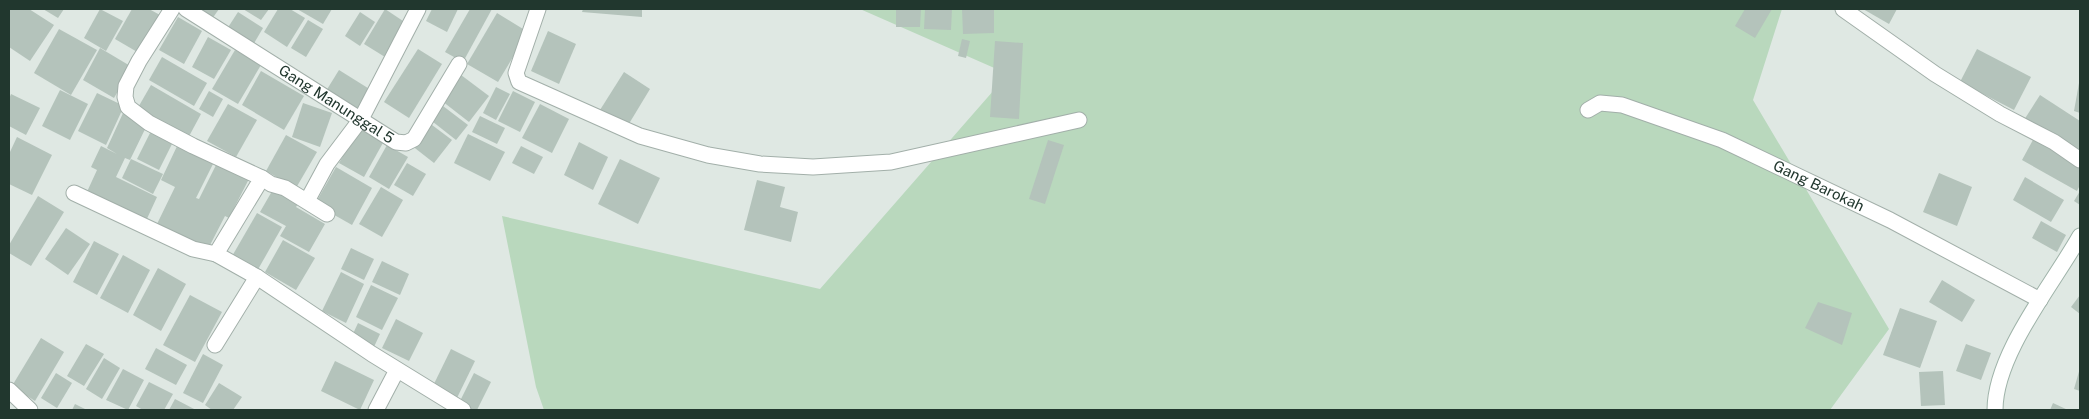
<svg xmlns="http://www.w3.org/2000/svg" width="2089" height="419" font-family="'Public Sans',sans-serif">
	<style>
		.green { fill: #b9d8bd }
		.building { fill: #b4c3bb }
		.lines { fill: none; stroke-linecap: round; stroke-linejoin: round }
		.street-casing { stroke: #a2afa9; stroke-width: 17 }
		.secondary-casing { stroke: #9fb3a9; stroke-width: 17 }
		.street { stroke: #fff; stroke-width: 15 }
		.secondary { stroke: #fff; stroke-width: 15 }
		.labels { text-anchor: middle; stroke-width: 4; stroke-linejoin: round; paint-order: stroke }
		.street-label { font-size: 15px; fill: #21372e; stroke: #eff6f1 }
	</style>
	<rect width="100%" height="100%" fill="#dfe8e3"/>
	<polygon class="green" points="860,9 1782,9 1753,100 1889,329 1830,410 544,410 536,387 502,216 820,289 1008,74"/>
	<g class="building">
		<polygon points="9,9 29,9 54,25 30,61 9,47"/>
		<polygon points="43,9 64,9 58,18"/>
		<polygon points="100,9 123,21 106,51 84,38"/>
		<polygon points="132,9 149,9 160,15 139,53 115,39"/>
		<polygon points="197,9 219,9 212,19"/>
		<polygon points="243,9 269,9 261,20"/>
		<polygon points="278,9 290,9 305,18 287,47 264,32"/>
		<polygon points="297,9 332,9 323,24"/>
		<polygon points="385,9 406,23 385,57 364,44"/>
		<polygon points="432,9 458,9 447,32 426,21"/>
		<polygon points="470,9 492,9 463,62 445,52"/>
		<polygon points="583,9 642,9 642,17 582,12"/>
		<polygon points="896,9 921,9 920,27 896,27"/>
		<polygon points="925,9 952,9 951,30 924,29"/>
		<polygon points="962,9 994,9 994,33 963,34"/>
		<polygon points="1745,9 1772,9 1755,38 1735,26"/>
		<polygon points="1863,9 1897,9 1889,24"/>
		<polygon points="238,12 263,28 253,45 227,29"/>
		<polygon points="360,12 375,22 360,46 345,36"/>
		<polygon points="497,13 528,32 498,82 467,64"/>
		<polygon points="178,17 202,31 184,64 159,50"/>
		<polygon points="308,20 323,29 306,57 291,48"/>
		<polygon points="59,29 97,50 71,95 34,73"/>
		<polygon points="548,31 576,44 559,84 531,71"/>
		<polygon points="208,37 231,50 214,79 192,67"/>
		<polygon points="962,39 970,41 966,58 958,56"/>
		<polygon points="995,41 1023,43 1019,119 990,117"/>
		<polygon points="100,48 132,67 114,98 83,80"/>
		<polygon points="418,49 442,64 409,118 384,102"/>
		<polygon points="1977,49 2031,77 2014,110 1960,82"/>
		<polygon points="235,50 261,65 238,104 212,89"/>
		<polygon points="162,57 207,83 194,106 149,80"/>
		<polygon points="339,70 371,90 358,111 326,91"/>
		<polygon points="261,71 304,96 284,130 242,105"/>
		<polygon points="624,72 650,89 627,127 600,110"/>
		<polygon points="461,75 489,96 469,122 442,101"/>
		<polygon points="2079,83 2080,83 2080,113 2074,111"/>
		<polygon points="151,85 201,114 187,140 136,111"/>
		<polygon points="496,87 510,94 496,120 483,113"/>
		<polygon points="60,90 88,104 70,140 42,126"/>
		<polygon points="209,91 223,99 213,117 199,109"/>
		<polygon points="513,91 535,102 520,132 498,121"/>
		<polygon points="97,93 124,106 106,145 78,131"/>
		<polygon points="11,94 40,108 26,135 9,126 9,99"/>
		<polygon points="2040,95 2080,121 2080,156 2024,120"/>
		<polygon points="303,103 332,113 320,147 292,137"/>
		<polygon points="439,103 468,125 456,140 428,118"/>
		<polygon points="228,104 257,120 236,157 207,141"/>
		<polygon points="540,104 569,119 552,153 522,138"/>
		<polygon points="124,111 148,123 130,160 125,158 116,177 157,197 145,223 86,194 97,170 91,167 101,146 117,154 107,148"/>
		<polygon points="480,116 505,128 497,144 472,132"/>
		<polygon points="428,122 452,140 434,163 411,145"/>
		<polygon points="153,127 175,138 159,170 137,159"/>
		<polygon points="360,127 384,141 364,177 339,163"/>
		<polygon points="468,134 505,152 490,181 454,163"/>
		<polygon points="286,135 317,152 296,188 266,171"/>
		<polygon points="17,137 52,155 32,195 9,184 9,154"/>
		<polygon points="2034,138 2080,164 2080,185 2077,191 2022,160"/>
		<polygon points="1048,140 1064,145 1045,204 1029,199"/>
		<polygon points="179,142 215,160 196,198 199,199 219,159 251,175 229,218 225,216 208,249 157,224 175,187 161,180"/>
		<polygon points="579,142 608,157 593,190 564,175"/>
		<polygon points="387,145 408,157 389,189 369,177"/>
		<polygon points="521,146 543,157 534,174 512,163"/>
		<polygon points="131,159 163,174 153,194 122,178"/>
		<polygon points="620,159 660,178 638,224 598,204"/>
		<polygon points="407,163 426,174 413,196 394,185"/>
		<polygon points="336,167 372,188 352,225 315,204"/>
		<polygon points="1939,173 1972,187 1957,226 1923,212"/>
		<polygon points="2025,177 2064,200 2051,222 2013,200"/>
		<polygon points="757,180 785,187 780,207 798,212 791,242 744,230"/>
		<polygon points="275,186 300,201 296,207 325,224 309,252 280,236 286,226 260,212"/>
		<polygon points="381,187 403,200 382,237 359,224"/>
		<polygon points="2080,191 2080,205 2074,201"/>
		<polygon points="38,196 64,212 31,266 9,253 9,245"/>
		<polygon points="257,213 282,227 256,273 231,258"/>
		<polygon points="2041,221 2066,235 2057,252 2032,238"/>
		<polygon points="66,228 90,244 68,275 45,259"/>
		<polygon points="283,240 315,258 296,290 265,272"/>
		<polygon points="94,241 119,254 97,295 73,282"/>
		<polygon points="351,248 374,259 364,280 341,269"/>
		<polygon points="123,255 150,270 128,313 100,298"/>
		<polygon points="382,261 409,274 400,295 372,282"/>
		<polygon points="158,268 186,284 161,331 133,315"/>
		<polygon points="341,272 364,284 346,323 322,311"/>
		<polygon points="1942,280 1975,300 1962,322 1929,302"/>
		<polygon points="371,285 398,298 382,330 356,317"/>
		<polygon points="190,295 222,312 195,362 163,345"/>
		<polygon points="2080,295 2080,314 2071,307"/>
		<polygon points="1818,302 1852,313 1842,345 1805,328"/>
		<polygon points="1900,308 1937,321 1920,368 1883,355"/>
		<polygon points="396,319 423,333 409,361 382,348"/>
		<polygon points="358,323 380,334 373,349 351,338"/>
		<polygon points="41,338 64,352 35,401 12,386"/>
		<polygon points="86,344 104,354 84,386 67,376"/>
		<polygon points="1966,344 1991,353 1981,380 1956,371"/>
		<polygon points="156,348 187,365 176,385 145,369"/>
		<polygon points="451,349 475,361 455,402 431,390"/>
		<polygon points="203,354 223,365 203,403 183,393"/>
		<polygon points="104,358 120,368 102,399 86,389"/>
		<polygon points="335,361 374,380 360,410 321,391"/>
		<polygon points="2080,368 2080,391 2074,389"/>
		<polygon points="123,369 144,380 128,410 106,400"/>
		<polygon points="1943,371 1945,405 1921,406 1919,372"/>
		<polygon points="56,373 72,383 57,408 41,398"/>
		<polygon points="474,373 491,382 477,410 469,410 458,405"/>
		<polygon points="149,382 173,394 164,410 143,410 136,406"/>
		<polygon points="219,383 242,397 233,410 212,410 205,405"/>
		<polygon points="175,399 196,410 169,410"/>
		<polygon points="2053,403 2068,410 2050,410"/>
		<polygon points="75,404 87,410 72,410"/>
	</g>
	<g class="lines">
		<defs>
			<g id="street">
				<polyline points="172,9 139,61 126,86 125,97 128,107 149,123 193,146 262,178 216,254 257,277 372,354 463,410"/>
				<path id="s1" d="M 186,9 L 396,142 L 406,143 L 414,139 L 459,64"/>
				<polyline points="538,9 516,73 519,82 640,136 708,155 760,164 813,167 891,162 1079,120"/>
				<polyline points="1843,9 1935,74 2000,114 2054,142 2080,160"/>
				<path id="s2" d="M 1588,110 L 1600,103 L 1622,105 L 1722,140 L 1890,220 L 2040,300"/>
				<polyline points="262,178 271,184 285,188 327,214"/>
				<polyline points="74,193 193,249 216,254"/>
				<polyline points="307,201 327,164 361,119 418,9"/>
				<polyline points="215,345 257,277"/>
				<polyline points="9,390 30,410"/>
				<polyline points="376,410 397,370"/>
			</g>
			<path id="secondary" d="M 1995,410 C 1995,354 2053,284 2080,236"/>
		</defs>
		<use href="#street" class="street-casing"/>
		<use href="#secondary" class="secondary-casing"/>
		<use href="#street" class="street"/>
		<use href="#secondary" class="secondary"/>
	</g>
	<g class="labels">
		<g class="street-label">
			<text dy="5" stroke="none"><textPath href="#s1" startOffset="178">Gang Manunggal 5</textPath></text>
			<text dy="5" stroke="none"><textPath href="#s2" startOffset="249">Gang Barokah</textPath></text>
		</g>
	</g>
	<rect width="2089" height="419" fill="none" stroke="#21372e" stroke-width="20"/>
</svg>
